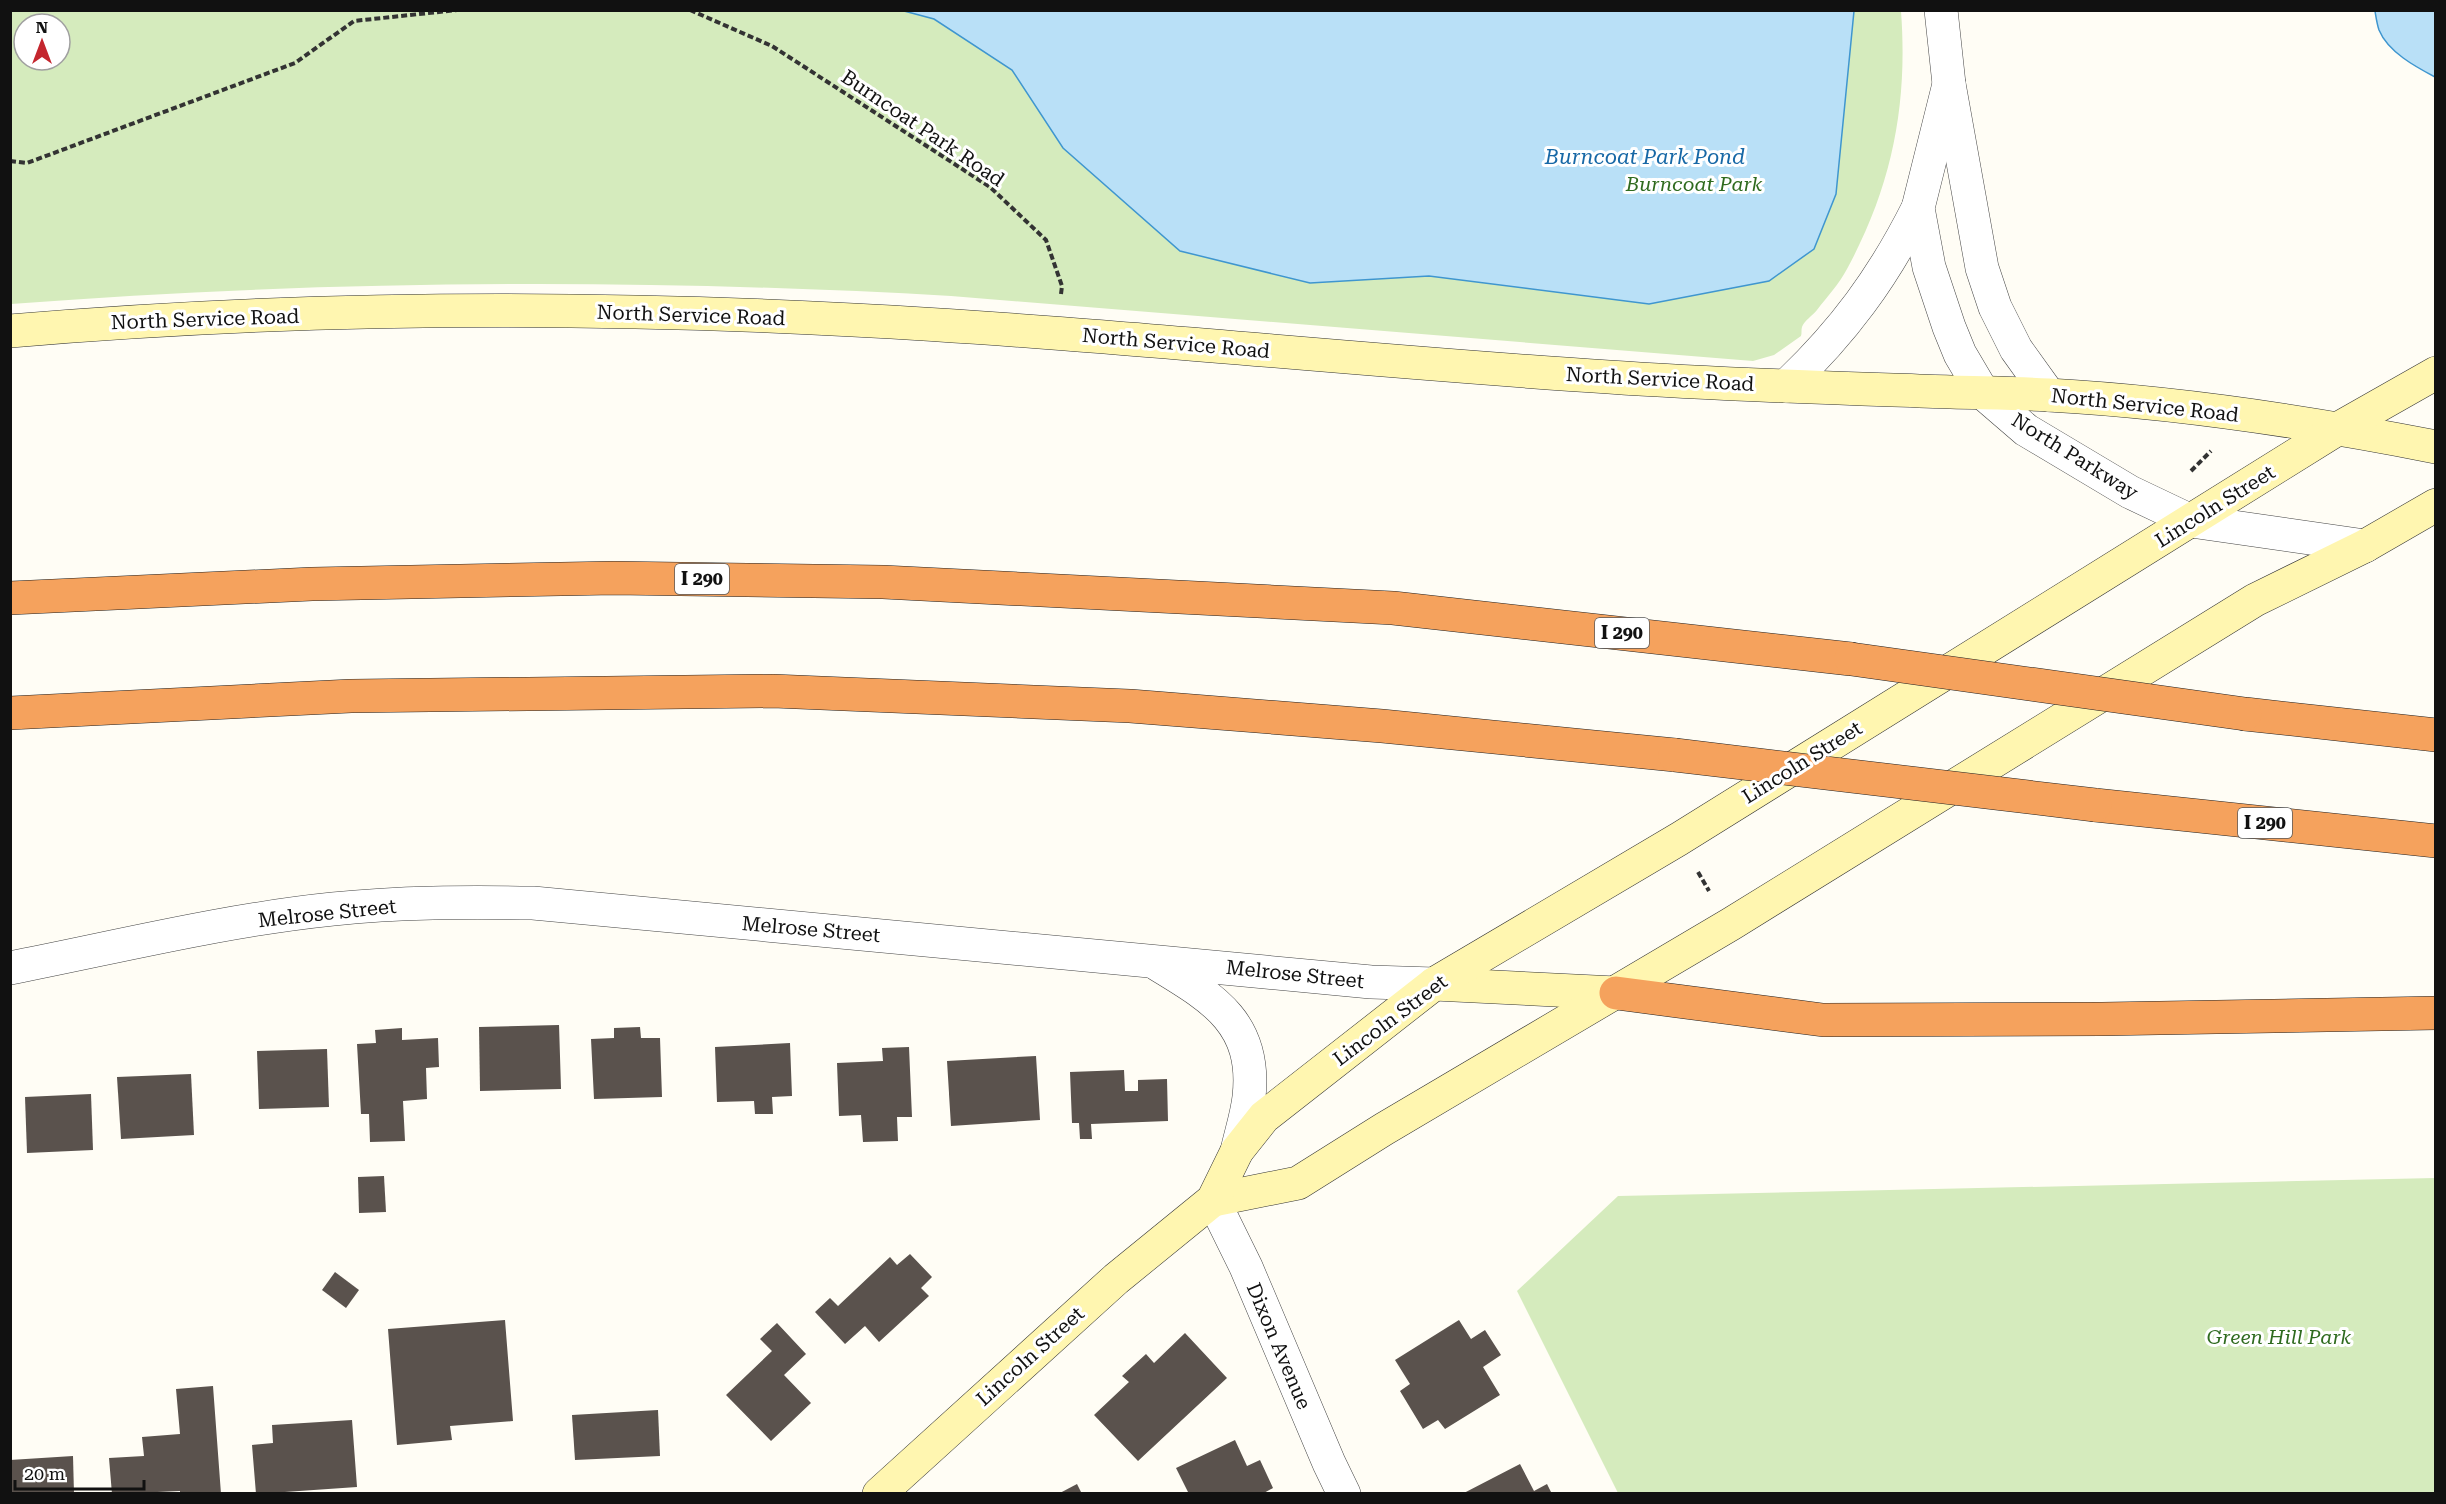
<svg xmlns="http://www.w3.org/2000/svg" width="2446" height="1504" font-family="'Roboto Serif',serif">
	<style>
		.green { fill: #d5ebbd; fill-rule: evenodd }
		.water { fill: #b9e0f7; stroke: #3f96cf; stroke-width: 1.5 }
		.building { fill: #5a524d }
		.lines { fill: none; stroke-linecap: round; stroke-linejoin: round }
		.street-casing { stroke: #444; stroke-width: 34 }
		.secondary-casing { stroke: #333; stroke-width: 34 }
		.highway-casing { stroke: #222; stroke-width: 34 }
		.path { stroke: #333; stroke-width: 4; stroke-dasharray: 6 3; stroke-linecap: butt }
		.street { stroke: #fff; stroke-width: 33 }
		.secondary { stroke: #fff6b0; stroke-width: 33 }
		.highway { stroke: #f5a25d; stroke-width: 33 }
		.highway-bridge-casing { stroke: #222; stroke-width: 34; stroke-linecap: butt }
		.highway-bridge { stroke: #f5a25d; stroke-width: 33 }
		.labels { text-anchor: middle; stroke-width: 6; stroke-linejoin: round; paint-order: stroke }
		.shield { fill: #fff; stroke: #585858; stroke-width: 1.5 }
		.shield-label { font-size: 18px; font-weight: bold; fill: #111 }
		.street-label { font-size: 20px; fill: #111; stroke: #fff }
		.park-label { font-size: 20px; font-style: italic; fill: #2f6b1f; stroke: #fff }
		.water-label { font-size: 21px; font-style: italic; fill: #1768a6; stroke: #fff }
	</style>
	<rect width="100%" height="100%" fill="#fffdf5"/>
	<g class="green">
		<path d="M 11,11 L 1901,11 C 1908,105 1892,186 1847,269 C 1839,284 1827,297 1817,310 C 1813,315 1804,321 1802,327 C 1801,330 1802,333 1801,336 L 1774,355 L 1753,361 L 951,296 C 638,278 323,280 11,304 ZM 24,24 L 60,24 L 60,60 L 24,60 Z"/>
		<polygon points="2435,1178 2435,1493 1618,1493 1517,1291 1618,1196"/>
	</g>
	<g class="water">
		<polygon points="904,11 1854,11 1836,194 1814,249 1769,281 1649,304 1429,276 1310,283 1180,251 1063,148 1012,70 934,19"/>
		<path d="M 2375,11 L 2435,11 L 2435,77 C 2416,67 2388,52 2379,30 C 2377,24 2376,17 2375,11 Z"/>
	</g>
	<g class="building">
		<polygon points="559,1025 561,1089 480,1091 479,1027"/>
		<polygon points="640,1027 641,1038 660,1038 662,1097 594,1099 591,1039 614,1038 614,1028"/>
		<polygon points="402,1028 402,1040 438,1038 439,1067 426,1068 427,1099 403,1101 405,1141 370,1142 369,1114 361,1114 357,1044 376,1043 375,1030"/>
		<polygon points="790,1043 792,1096 772,1097 773,1114 755,1114 754,1101 717,1102 715,1047"/>
		<polygon points="909,1047 912,1117 897,1117 898,1141 863,1142 861,1115 839,1116 837,1063 883,1061 882,1048"/>
		<polygon points="327,1049 329,1107 259,1109 257,1051"/>
		<polygon points="1036,1056 1040,1120 951,1126 947,1061"/>
		<polygon points="1124,1070 1125,1091 1138,1091 1138,1080 1167,1079 1168,1121 1091,1124 1092,1139 1080,1139 1079,1123 1072,1123 1070,1072"/>
		<polygon points="191,1074 194,1135 121,1139 117,1077"/>
		<polygon points="91,1094 93,1150 27,1153 25,1097"/>
		<polygon points="384,1176 386,1212 359,1213 358,1177"/>
		<polygon points="910,1254 932,1277 921,1288 929,1296 879,1342 865,1326 845,1344 815,1312 830,1298 838,1306 890,1257 897,1265"/>
		<polygon points="335,1272 359,1290 346,1308 322,1290"/>
		<polygon points="505,1320 513,1421 450,1426 452,1440 397,1445 388,1329"/>
		<polygon points="1459,1320 1471,1339 1485,1330 1501,1355 1483,1367 1500,1395 1445,1429 1438,1420 1423,1429 1400,1391 1410,1384 1395,1360"/>
		<polygon points="777,1323 806,1354 784,1375 811,1403 771,1441 726,1395 772,1351 760,1339"/>
		<polygon points="1185,1333 1227,1378 1138,1461 1094,1415 1129,1382 1122,1376 1146,1354 1154,1363"/>
		<polygon points="213,1386 221,1494 180,1494 180,1491 112,1494 109,1458 144,1456 142,1437 180,1434 176,1389"/>
		<polygon points="658,1410 660,1456 575,1460 572,1415"/>
		<polygon points="352,1420 357,1487 256,1494 252,1445 273,1443 272,1425"/>
		<polygon points="1235,1440 1247,1466 1260,1460 1273,1488 1262,1494 1189,1494 1176,1468"/>
		<polygon points="73,1456 74,1494 10,1494 10,1460"/>
		<polygon points="1520,1464 1534,1491 1547,1484 1552,1494 1462,1494"/>
		<polygon points="1077,1484 1082,1494 1058,1494"/>
	</g>
	<g class="lines">
		<defs>
			<g id="street">
				<polyline points="1941,10 1949,84 1982,268 1995,307 2016,349 2049,395"/>
				<polyline points="1949,84 1918,208 1929,267 1949,327 1960,354 1983,393 2026,430 2130,492 2191,521 2365,546"/>
				<path d="M 1786,386 C 1843,332 1883,278 1918,208"/>
				<path d="M 1157,964 C 1213,998 1257,1023 1249,1097 C 1247,1115 1241,1133 1237,1151"/>
				<path d="M 10,968 C 117,947 225,920 333,909 C 400,902 466,902 533,903 L 1371,982 L 1434,984"/>
				<polyline points="1213,1200 1246,1267 1329,1463 1344,1494"/>
			</g>
			<g id="secondary">
				<path d="M 10,331 C 290,307 573,305 853,320 C 1105,333 1357,361 1609,377 C 1722,385 1837,388 1951,392 C 1983,393 2016,393 2048,395 C 2177,402 2309,422 2436,447"/>
				<polyline points="1434,984 1616,993"/>
				<polyline points="1213,1200 1298,1183 1384,1129 1731,924 2255,600 2365,546 2436,505"/>
				<polyline points="879,1494 1116,1279 1213,1200 1237,1151 1264,1117 1434,984 1679,839 2339,428 2436,373"/>
			</g>
			<g id="highway">
				<polyline points="10,598 312,584 614,578 883,582 1393,608 1851,659"/>
				<polyline points="10,713 351,696 773,691 1130,706 1382,726 1675,755"/>
				<polyline points="2245,714 2436,735"/>
				<polyline points="2095,805 2436,841"/>
				<polyline points="1616,993 1823,1020 2102,1019 2436,1013"/>
			</g>
		</defs>
		<use href="#street" class="street-casing"/>
		<use href="#secondary" class="secondary-casing"/>
		<use href="#highway" class="highway-casing"/>
		<g class="path">
			<polyline points="690,10 772,46 990,187 1046,240 1062,286 1061,294"/>
			<polyline points="10,161 27,163 295,63 354,21 457,10"/>
			<polyline points="2191,471 2211,451"/>
			<polyline points="1698,872 1709,891"/>
		</g>
		<use href="#street" class="street"/>
		<use href="#secondary" class="secondary"/>
		<use href="#highway" class="highway"/>
		<defs>
			<g id="highway-bridge">
				<polyline points="1851,659 2245,714"/>
				<polyline points="1675,755 2095,805"/>
			</g>
		</defs>
		<use href="#highway-bridge" class="highway-bridge-casing"/>
		<use href="#highway-bridge" class="highway-bridge"/>
	</g>
	<g class="labels">
		<g class="shield">
			<rect x="675" y="564" width="54" height="30" rx="4.5"/>
			<rect x="1595" y="618" width="54" height="30" rx="4.5"/>
			<rect x="2238" y="808" width="54" height="30" rx="4.5"/>
		</g>
		<g class="shield-label">
			<text x="702" y="585">I 290</text>
			<text x="1622" y="639">I 290</text>
			<text x="2265" y="829">I 290</text>
		</g>
		<g class="street-label">
			<text transform="translate(923 128) rotate(34)" y="7">Burncoat Park Road</text>
			<text transform="translate(691 315) rotate(2)" y="7">North Service Road</text>
			<text transform="translate(205 319) rotate(-2)" y="7">North Service Road</text>
			<text transform="translate(1176 343) rotate(5)" y="7">North Service Road</text>
			<text transform="translate(1660 379) rotate(3)" y="7">North Service Road</text>
			<text transform="translate(2145 405) rotate(6)" y="7">North Service Road</text>
			<text transform="translate(2075 456) rotate(32)" y="7">North Parkway</text>
			<text transform="translate(2215 506) rotate(-32)" y="7">Lincoln Street</text>
			<text transform="translate(1802 762) rotate(-32)" y="7">Lincoln Street</text>
			<text transform="translate(327 913) rotate(-6)" y="7">Melrose Street</text>
			<text transform="translate(811 929) rotate(5)" y="7">Melrose Street</text>
			<text transform="translate(1295 974) rotate(6)" y="7">Melrose Street</text>
			<text transform="translate(1390 1020) rotate(-37)" y="7">Lincoln Street</text>
			<text transform="translate(1279 1346) rotate(67)" y="7">Dixon Avenue</text>
			<text transform="translate(1030 1356) rotate(-42)" y="7">Lincoln Street</text>
		</g>
		<g class="park-label">
			<text x="1694" y="191">Burncoat Park</text>
			<text x="2279" y="1344">Green Hill Park</text>
		</g>
		<g class="water-label">
			<text x="1645" y="164">Burncoat Park Pond</text>
		</g>
	</g>
	<rect width="2446" height="1504" fill="none" stroke="#111111" stroke-width="24"/>
	<g transform="translate(42 42)"><circle r="28" fill="#ffffff" stroke="#a0a0a0" stroke-width="1.5"/>
	<path d="M0-4.5L10 22L0 15L-10 22Z" fill="#c4262e"/>
	<text y="-9" font-size="16" font-weight="bold" text-anchor="middle" fill="#111111">N</text>
	</g>
	<path d="M15 1480v9h129v-9" fill="none" stroke="#111111" stroke-width="3"/>
	<text x="24" y="1480" font-size="18" fill="#111111" stroke="#ffffff" stroke-width="4.5" paint-order="stroke">20 m</text>
</svg>
